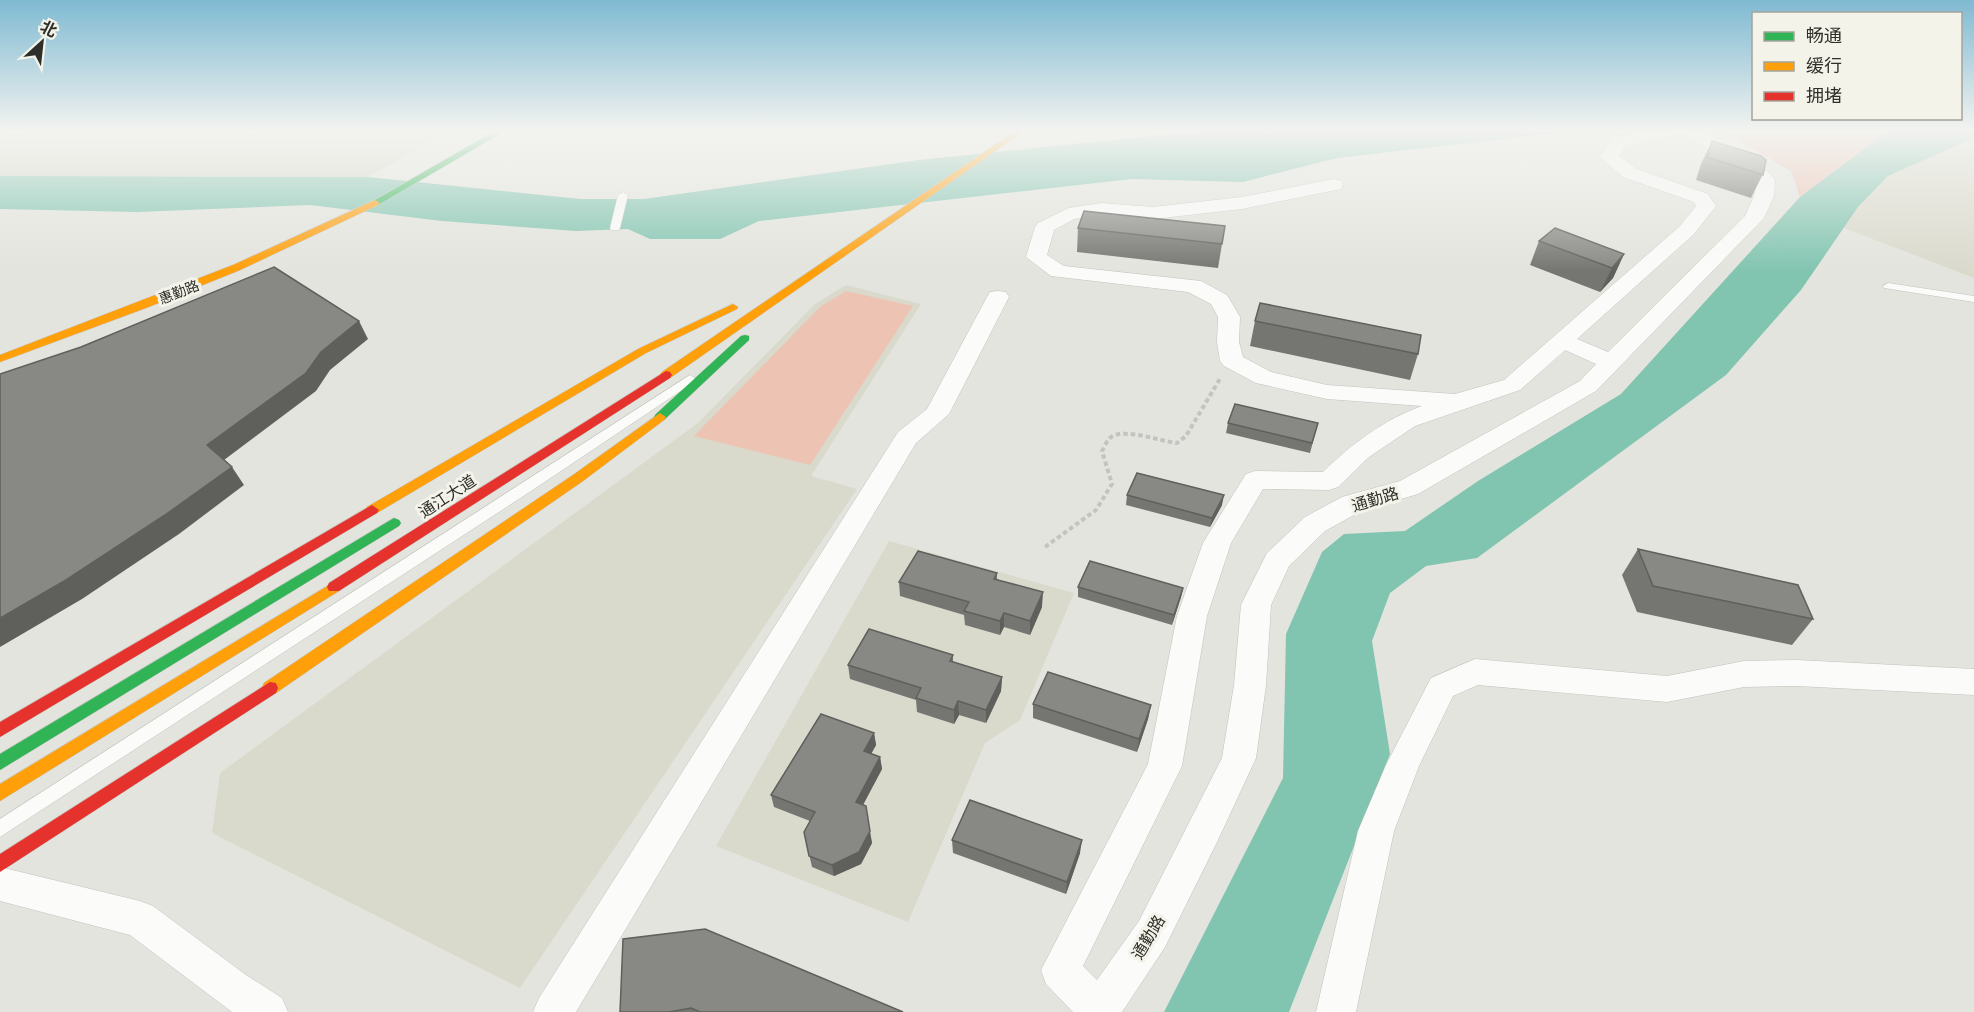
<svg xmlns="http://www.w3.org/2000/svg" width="1974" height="1012" font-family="'Noto Serif','Noto Sans SC',serif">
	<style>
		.built { fill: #d9d9cc }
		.green { fill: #edc4b4 }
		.water { fill: #81c4b0 }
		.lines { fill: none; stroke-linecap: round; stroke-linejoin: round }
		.lane-casing { stroke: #c2c2bd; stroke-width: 1 }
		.street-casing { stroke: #c2c2bd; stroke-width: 1 }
		.fast-casing { stroke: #c2c2bd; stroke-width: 1 }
		.slow-casing { stroke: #c2c2bd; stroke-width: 1 }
		.jam-casing { stroke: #c2c2bd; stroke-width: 1 }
		.path { stroke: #c3c3c1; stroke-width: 4; stroke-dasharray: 4.5 3; stroke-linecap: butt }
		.lane { fill: #fbfbfa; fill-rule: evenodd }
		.street { fill: #fbfbfa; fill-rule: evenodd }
		.fast { fill: #30b455; fill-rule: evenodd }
		.slow { fill: #ff9f0a; fill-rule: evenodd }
		.jam { fill: #e5322d; fill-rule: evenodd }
		.wall { fill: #757672 }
		.shaded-wall { fill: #5f605c }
		.building { fill: #888984; stroke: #5f605c; stroke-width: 1.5 }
		.labels { text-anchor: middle; stroke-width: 6; stroke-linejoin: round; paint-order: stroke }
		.far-street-label { font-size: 14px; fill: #2e2e2a; stroke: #f3f3e9 }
		.street-label { font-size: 16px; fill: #2e2e2a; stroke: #f3f3e9 }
	</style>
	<rect width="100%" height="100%" fill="#e4e4de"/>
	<g class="built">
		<polygon points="33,131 451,131 368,177 0,176 0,139"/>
		<polygon points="1974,138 1974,278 1844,228 1858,207 1888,176"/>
		<polygon points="846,285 921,304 811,476 857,489 520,988 212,833 220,773 698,423 815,304"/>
		<polygon points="889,541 1074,593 1020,720 985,743 908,922 716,846"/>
	</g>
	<g class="green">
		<polygon points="1720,131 1888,131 1800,197 1791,171"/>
		<polygon points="846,291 913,306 810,465 694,436 820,307"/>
	</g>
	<g class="water">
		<polygon points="1201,131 1573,131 1337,158 1243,182 1132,179 759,221 720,239 650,239 628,229 576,231 442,221 310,205 137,212 0,209 0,176 368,177 580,199 644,199 919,160"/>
		<polygon points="1888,131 1974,131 1974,138 1888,176 1858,207 1801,290 1726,375 1477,558 1426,566 1390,593 1372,641 1390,754 1289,1012 1164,1012 1283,778 1286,634 1322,552 1344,534 1405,531 1478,481 1621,394 1800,197"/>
	</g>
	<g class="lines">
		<defs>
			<g id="lane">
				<polygon points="623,192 628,195 620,228 619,230 611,230 610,228 618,195"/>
				<polygon points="1888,283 1974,296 1974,302 1884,288 1883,286"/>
				<polygon points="690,375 696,379 694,382 525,495 0,837 0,819"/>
			</g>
			<g id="street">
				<path d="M 1648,131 C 1662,131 1688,127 1700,131 C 1715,136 1767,167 1775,180 L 1774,196 L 1764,218 L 1596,391 L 1418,494 L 1361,511 L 1325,531 L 1289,566 L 1271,605 L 1266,685 L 1256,758 L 1218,840 L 1165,947 L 1122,1012 L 1073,1012 L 1046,984 L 1041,970 L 1148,764 L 1177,616 L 1203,543 L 1246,474 L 1255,471 L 1323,472 C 1352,444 1383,420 1422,406 L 1327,399 L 1256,383 L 1224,366 L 1220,361 L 1217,342 L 1218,317 L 1211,304 L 1188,292 L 1051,276 L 1026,257 L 1035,227 L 1038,223 L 1069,208 L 1101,203 L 1153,207 L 1242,197 L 1334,179 L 1341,181 L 1343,185 L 1341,189 L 1242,209 L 1153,219 L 1101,215 L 1074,219 L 1054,230 L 1047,255 L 1064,266 L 1201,281 L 1227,295 L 1240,317 L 1239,342 L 1243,357 L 1271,372 L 1327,385 L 1455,394 L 1504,380 L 1680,226 L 1696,206 L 1694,202 L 1623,177 L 1600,157 L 1613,138 ZM 1678,131 L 1739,168 L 1756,182 L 1754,196 L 1745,216 L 1608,352 L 1577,339 L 1694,234 L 1716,206 L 1708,194 L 1637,169 L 1619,156 L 1625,146 L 1676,135 ZM 1565,350 L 1596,364 L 1580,381 L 1400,481 L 1342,497 L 1305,517 L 1267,553 L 1241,605 L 1234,685 L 1222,758 L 1139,921 L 1097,980 L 1083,966 L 1182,766 L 1207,616 L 1231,543 L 1263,489 L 1329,490 L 1338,487 L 1369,457 L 1415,426 L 1520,390 Z"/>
				<polygon points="998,291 1006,292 1009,297 949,414 916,443 576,1012 533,1012 539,998 898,432 927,409 987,297 990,292"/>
				<polygon points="1475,659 1667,676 1744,661 1797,660 1974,669 1974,695 1797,686 1744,687 1667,702 1478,685 1453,696 1419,766 1394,831 1356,1012 1316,1012 1358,831 1386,765 1431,678"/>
				<polygon points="0,867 140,901 153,906 246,975 282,998 288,1012 232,1012 130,935 0,901"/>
			</g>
			<g id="fast">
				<polygon points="495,131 505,131 378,205 370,203"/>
				<polygon points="745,335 749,336 749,340 664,420 656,420 654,417 656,414 741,336"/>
				<polygon points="394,518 399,520 401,523 399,526 0,770 0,754"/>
			</g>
			<g id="slow">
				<polygon points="1015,131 1024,131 670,378 662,378 660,375 662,372"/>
				<polygon points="375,200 380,203 378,205 240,270 146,308 0,362 0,355 233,265"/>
				<polygon points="733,304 738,307 737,309 646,353 377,513 372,515 365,510 367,507 638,349"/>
				<polygon points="660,413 666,417 664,420 583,481 276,693 270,694 264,693 262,688 264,683 573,475"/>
				<polygon points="334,582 339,583 341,587 339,591 0,801 0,784"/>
			</g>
			<g id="jam">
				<polygon points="666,371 670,372 672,375 670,378 339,591 329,591 327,587 329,583"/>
				<polygon points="372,505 379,510 377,513 0,737 0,722"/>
				<polygon points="270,682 276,683 278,688 276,693 0,872 0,854"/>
			</g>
		</defs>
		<use href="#lane" class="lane-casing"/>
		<use href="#street" class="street-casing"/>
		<use href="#fast" class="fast-casing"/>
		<use href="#slow" class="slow-casing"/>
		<use href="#jam" class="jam-casing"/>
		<path class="path" d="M 1045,547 L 1096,510 L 1112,484 L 1102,451 C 1104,447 1107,441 1110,438 C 1122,427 1160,441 1177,443 L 1186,436 L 1221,377"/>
		<use href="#lane" class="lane"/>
		<use href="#street" class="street"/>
		<use href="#fast" class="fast"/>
		<use href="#slow" class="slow"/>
		<use href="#jam" class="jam"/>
	</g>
	<g class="wall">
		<polygon points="1712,141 1764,172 1751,198 1696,180 1701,164"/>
		<polygon points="1078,228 1222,244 1218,268 1077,252"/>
		<polygon points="1539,241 1624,254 1613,278 1600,292 1530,265"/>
		<polygon points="1255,321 1418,354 1410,380 1250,346"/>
		<polygon points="1228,423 1318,423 1310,453 1226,433"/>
		<polygon points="1127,495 1222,505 1210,527 1126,505"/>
		<polygon points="1638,549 1813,619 1792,645 1637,612 1622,575"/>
		<polygon points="997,573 997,579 1042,607 1030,635 1004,627 1000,635 965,625 964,615 900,596 899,582"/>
		<polygon points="1078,587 1183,588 1181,597 1172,625 1078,597"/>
		<polygon points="953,655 953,662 1002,677 1001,691 986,723 959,715 954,724 917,712 916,700 850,679 848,665"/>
		<polygon points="1033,704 1151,705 1148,719 1137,752 1033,718"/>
		<polygon points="874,733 876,745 871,754 880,757 882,769 863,805 872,843 861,864 834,876 812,867 804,832 810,821 774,807 771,795"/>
		<polygon points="952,840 1080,853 1066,894 953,853"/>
		<polygon points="623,939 903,1012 620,1012"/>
	</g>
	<g class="shaded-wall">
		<polygon points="1624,254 1613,278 1600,292 1612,268"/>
		<polygon points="359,321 368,339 330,370 316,391 220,463 207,445"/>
		<polygon points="232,467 244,485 179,534 82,599 0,647 0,618"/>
		<polygon points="1224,495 1222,505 1210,527 1212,518"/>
		<polygon points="1183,588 1181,597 1172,625 1174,615"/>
		<polygon points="1043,592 1042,607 1030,635 1030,621"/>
		<polygon points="1004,613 1004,627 1000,635 1000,621"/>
		<polygon points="1002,677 1001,691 986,723 986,710"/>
		<polygon points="958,701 959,715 954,724 954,710"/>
		<polygon points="1151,705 1148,719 1137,752 1139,739"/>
		<polygon points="874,733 876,745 866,763 864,751"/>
		<polygon points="880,757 882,769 858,814 856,802"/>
		<polygon points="870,831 872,843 861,864 834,876 832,865"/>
		<polygon points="1082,840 1080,853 1066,894 1067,882"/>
	</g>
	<g class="building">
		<polygon points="1712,141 1761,156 1766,160 1763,175 1707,157"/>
		<polygon points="1084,211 1225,226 1222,244 1078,228"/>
		<polygon points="1555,228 1624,254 1612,268 1539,241"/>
		<polygon points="274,267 359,321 321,352 306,373 207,445 232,467 165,515 66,580 0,618 0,374 81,347"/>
		<polygon points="1260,303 1421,335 1418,354 1255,321"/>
		<polygon points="1235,404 1318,423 1312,443 1228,423"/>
		<polygon points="1137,473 1224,495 1212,518 1127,495"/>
		<polygon points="1638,549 1798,585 1813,619 1653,586"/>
		<polygon points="918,551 997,573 994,579 1043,592 1030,621 1004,613 1000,621 964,611 969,602 899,582"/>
		<polygon points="1090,561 1183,588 1174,615 1078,587"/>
		<polygon points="869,629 953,655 950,661 1002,677 986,710 958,701 954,710 916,698 921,688 848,665"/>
		<polygon points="1048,672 1151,705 1139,739 1033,704"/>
		<polygon points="821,714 874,733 864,751 880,757 856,802 866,806 870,831 859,852 832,865 809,856 804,832 815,812 771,795"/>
		<polygon points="970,800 1082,840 1067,882 952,840"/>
		<polygon points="705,929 903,1012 700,1012 691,1008 669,1012 620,1012 623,939"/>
	</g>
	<linearGradient id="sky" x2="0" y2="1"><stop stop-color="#7fbad2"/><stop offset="0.48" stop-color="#f3f3f0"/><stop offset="1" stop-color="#f3f3f0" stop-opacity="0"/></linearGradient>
	<rect width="1974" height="272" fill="url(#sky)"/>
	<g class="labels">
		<g class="far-street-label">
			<text transform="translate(179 292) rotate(-21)" y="5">惠勤路</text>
		</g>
		<g class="street-label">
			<text transform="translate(447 496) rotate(-33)" y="6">通江大道</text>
			<text transform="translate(1375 499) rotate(-17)" y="6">通勤路</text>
			<text transform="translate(1148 937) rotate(-59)" y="6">通勤路</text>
		</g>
	</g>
	<rect x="1752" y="12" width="210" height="108" fill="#f3f3e9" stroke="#a4a49d" stroke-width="1.5"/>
	<rect x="1764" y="32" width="30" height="9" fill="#30b455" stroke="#a4a49d" stroke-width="1.5"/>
	<text x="1806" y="42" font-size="18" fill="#2e2e2a">畅通</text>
	<rect x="1764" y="62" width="30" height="9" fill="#ff9f0a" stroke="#a4a49d" stroke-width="1.5"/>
	<text x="1806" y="72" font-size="18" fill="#2e2e2a">缓行</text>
	<rect x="1764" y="92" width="30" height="9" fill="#e5322d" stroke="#a4a49d" stroke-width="1.5"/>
	<text x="1806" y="102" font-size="18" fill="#2e2e2a">拥堵</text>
	<g transform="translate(42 42) rotate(27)" stroke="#f3f3e9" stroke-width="4.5" paint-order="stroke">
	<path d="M0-4.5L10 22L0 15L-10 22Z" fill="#2e2e2a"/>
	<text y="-9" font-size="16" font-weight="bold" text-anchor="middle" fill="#2e2e2a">北</text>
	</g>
</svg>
